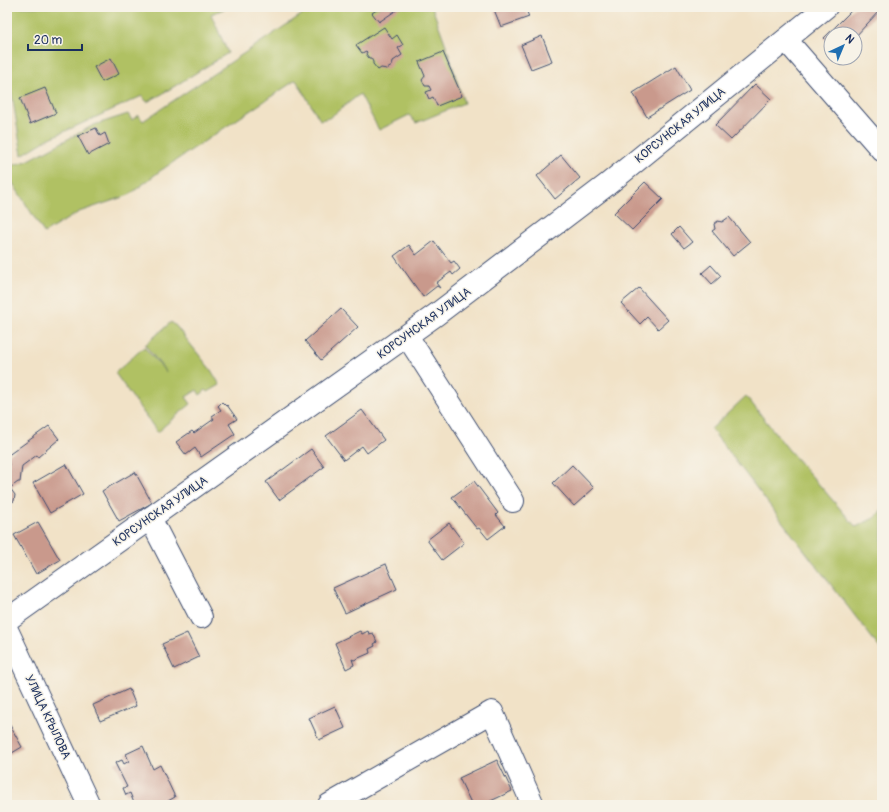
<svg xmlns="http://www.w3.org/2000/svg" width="889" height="812" font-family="Pangolin,sans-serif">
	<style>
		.green { fill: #b0c164; stroke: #667861 }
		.building { fill: #c9998c }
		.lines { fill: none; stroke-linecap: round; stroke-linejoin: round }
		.minor-casing { stroke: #3b4a6e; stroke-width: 24 }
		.minor { stroke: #fff; stroke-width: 22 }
		.labels { text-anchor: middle; stroke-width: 3; stroke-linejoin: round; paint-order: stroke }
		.street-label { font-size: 12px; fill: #1b2f5e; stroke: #f7f3e8 }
	</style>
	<rect width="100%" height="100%" fill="#f7f3e8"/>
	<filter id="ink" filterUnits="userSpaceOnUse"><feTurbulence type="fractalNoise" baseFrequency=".025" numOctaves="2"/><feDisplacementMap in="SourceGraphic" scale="8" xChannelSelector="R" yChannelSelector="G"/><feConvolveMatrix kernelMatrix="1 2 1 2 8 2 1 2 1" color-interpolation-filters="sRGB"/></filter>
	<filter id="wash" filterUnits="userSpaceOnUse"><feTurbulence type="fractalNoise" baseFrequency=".012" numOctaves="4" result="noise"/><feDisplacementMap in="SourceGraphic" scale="16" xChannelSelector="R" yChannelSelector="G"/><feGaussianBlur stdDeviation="0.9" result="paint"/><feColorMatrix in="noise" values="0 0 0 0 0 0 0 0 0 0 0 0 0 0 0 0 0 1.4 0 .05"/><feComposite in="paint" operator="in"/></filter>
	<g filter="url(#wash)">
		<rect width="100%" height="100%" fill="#f1e2c7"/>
		<g class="green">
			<polygon points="7,7 229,7 211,14 228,53 162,94 147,102 142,96 48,139 22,155 12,95 10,92 7,93"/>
			<polygon points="313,7 432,7 447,48 464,103 416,123 409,115 379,130 360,94 329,118 320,120 296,80 160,171 129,195 79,212 44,233 7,174 7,167 27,161 94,125 128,114 132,120 138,115 143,121"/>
			<polygon points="171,322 176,326 211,370 220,385 208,392 206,390 200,395 197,390 186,397 191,404 164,426 158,433 115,373 144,347 166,372 145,345"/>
			<polygon points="746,396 788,449 856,527 876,517 882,509 882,651 711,429"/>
		</g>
		<g id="blocks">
			<g class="building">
				<polygon points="381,7 401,7 379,22 372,13"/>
				<polygon points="493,7 525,7 529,17 501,27"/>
				<polygon points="761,7 769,7 764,11"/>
				<polygon points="855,7 875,7 879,11 855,37 855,34 831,34 831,45 824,38"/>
				<polygon points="384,27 392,39 397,35 403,45 398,48 402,55 393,61 392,66 387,69 381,68 378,70 373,64 373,62 371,58 369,58 366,54 367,52 366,51 362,53 356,45"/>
				<polygon points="542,36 552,61 531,69 521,45"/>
				<polygon points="443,52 462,96 437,106 433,97 429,99 426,92 431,90 429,86 425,86 422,80 425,76 419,62"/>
				<polygon points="111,58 119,74 102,82 94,67"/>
				<polygon points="676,66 690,90 647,117 633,93"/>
				<polygon points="755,84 771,99 731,140 715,125"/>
				<polygon points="45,88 56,113 30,124 20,98"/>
				<polygon points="96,128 100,136 105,133 109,144 88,155 78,136"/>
				<polygon points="561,155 580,178 555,199 537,176"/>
				<polygon points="645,182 663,199 632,230 614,213"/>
				<polygon points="729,217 750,242 733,256 712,231 715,229 714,224 718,221 722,222"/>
				<polygon points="679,227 692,242 684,248 672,234"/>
				<polygon points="434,241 451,263 454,261 460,269 453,275 451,272 436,283 440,288 437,286 423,297 394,256 409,245 416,255"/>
				<polygon points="711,265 721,276 712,284 702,273"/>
				<polygon points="639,288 668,320 658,329 647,317 640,324 621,303"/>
				<polygon points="341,309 358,327 321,360 305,341"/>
				<polygon points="222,402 226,406 227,405 237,419 229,424 235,434 201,457 195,448 186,455 176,442 192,431 194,433 214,419 212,416 221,410 218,406"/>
				<polygon points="362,410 384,440 367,453 362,446 344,460 326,436"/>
				<polygon points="49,426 59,439 38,457 37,455 22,466 20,482 18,482 10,488 15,495 14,501 8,504 11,508 7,511 7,466 9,465 7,456"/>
				<polygon points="311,449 324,467 279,500 266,482"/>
				<polygon points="66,464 83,494 50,513 33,483"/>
				<polygon points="572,465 594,488 574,506 553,483"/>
				<polygon points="135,472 152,503 119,521 102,491"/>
				<polygon points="474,481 498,513 496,515 505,526 488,539 479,528 477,529 452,497"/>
				<polygon points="38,522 60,560 36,574 14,535"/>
				<polygon points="449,523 464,543 442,560 427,540"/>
				<polygon points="386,564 397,589 345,613 333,588"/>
				<polygon points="360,631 362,634 368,631 369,634 373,633 377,642 374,644 375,646 369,649 370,653 354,660 352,659 354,665 346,669 335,643"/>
				<polygon points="187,633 199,657 174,669 162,644"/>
				<polygon points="129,689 136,706 100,721 93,705"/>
				<polygon points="335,706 345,728 319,740 309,718"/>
				<polygon points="7,720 22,747 7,756"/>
				<polygon points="143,746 153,769 160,765 175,797 168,801 170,805 129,805 134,803 130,793 126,795 123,788 127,787 115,763 122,760 124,764 129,761 126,754"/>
				<polygon points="497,760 512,791 482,805 472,805 459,778"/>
			</g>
		</g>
	</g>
	<g filter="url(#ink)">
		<use href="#blocks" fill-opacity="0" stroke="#3b4a6e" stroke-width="1"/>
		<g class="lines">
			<defs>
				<g id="minor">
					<polyline points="786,40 882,150"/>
					<polyline points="407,336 513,501"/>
					<polyline points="150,518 201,617"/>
					<polyline points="7,620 437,314 608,184 826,7"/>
					<polyline points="7,630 89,805"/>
					<polyline points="329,805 492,712 533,805"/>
				</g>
			</defs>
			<use href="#minor" class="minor-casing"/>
			<use href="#minor" class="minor"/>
		</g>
	</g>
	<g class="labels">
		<g class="street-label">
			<text transform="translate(680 125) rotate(-39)" y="4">КОРСУНСКАЯ УЛИЦА</text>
			<text transform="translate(424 323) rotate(-36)" y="4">КОРСУНСКАЯ УЛИЦА</text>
			<text transform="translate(160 511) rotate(-35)" y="4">КОРСУНСКАЯ УЛИЦА</text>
			<text transform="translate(48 717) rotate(65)" y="4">УЛИЦА КРЫЛОВА</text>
		</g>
	</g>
	<rect width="889" height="812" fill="none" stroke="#f7f3e8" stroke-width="24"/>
	<g transform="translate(843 46) rotate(44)"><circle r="19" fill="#f7f3e8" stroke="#9fa5b1"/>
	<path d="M0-3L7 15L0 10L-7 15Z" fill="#1f6fb2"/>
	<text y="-6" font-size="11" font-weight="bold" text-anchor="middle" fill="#1b2f5e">N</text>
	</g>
	<path d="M28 44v6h54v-6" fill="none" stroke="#1b2f5e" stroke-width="2"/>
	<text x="34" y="44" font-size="12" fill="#1b2f5e" stroke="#f7f3e8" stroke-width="3" paint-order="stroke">20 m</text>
</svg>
